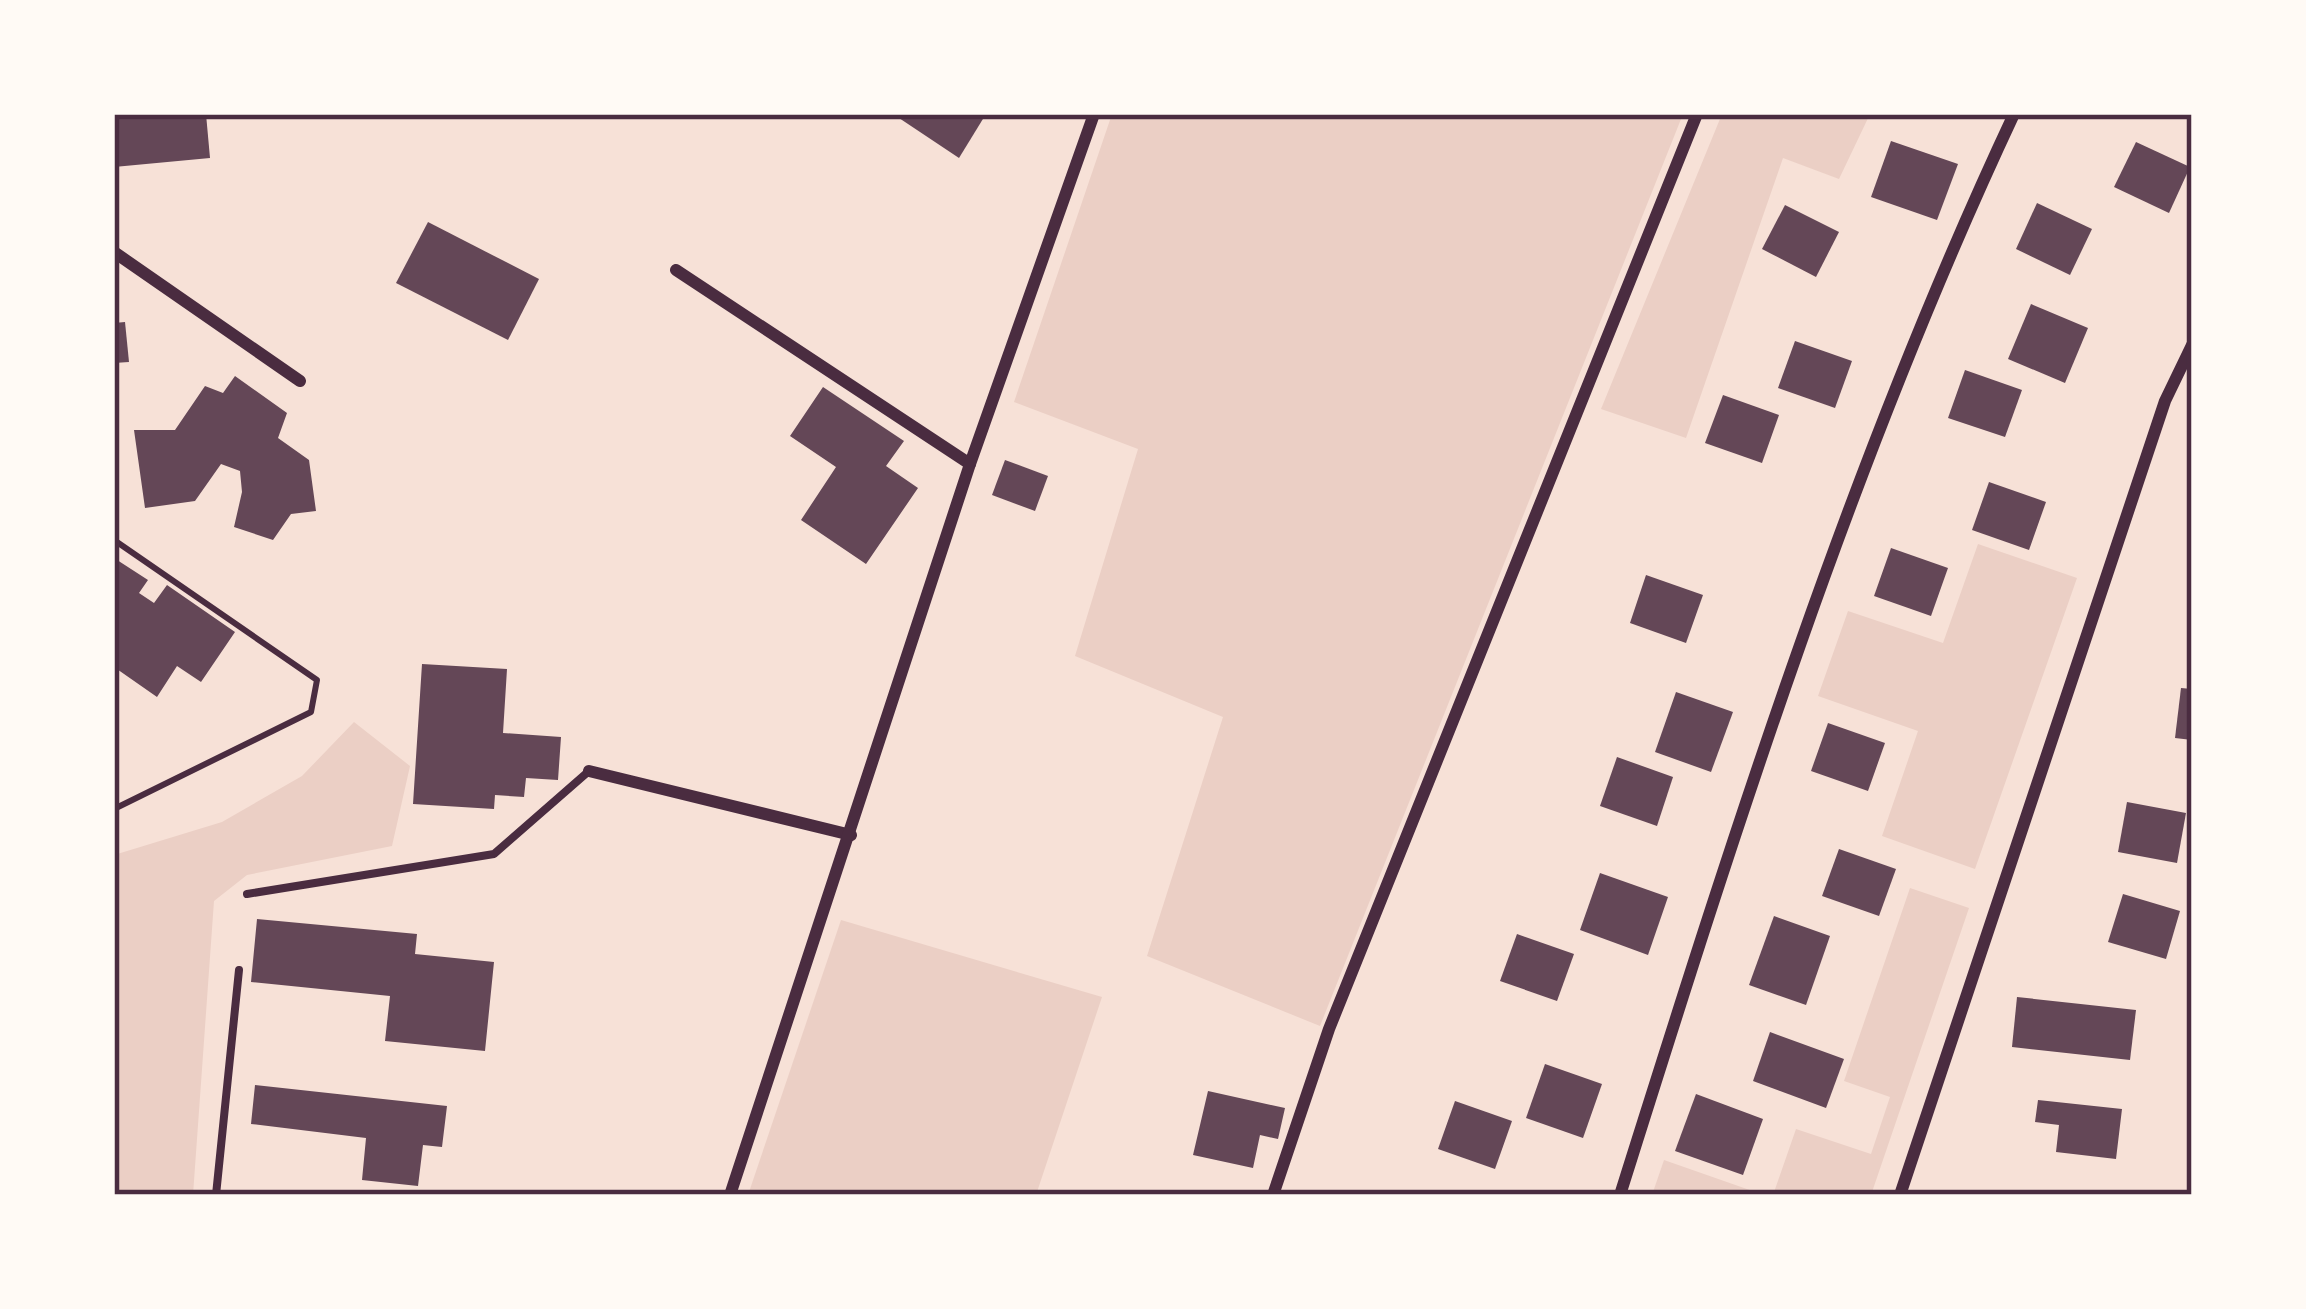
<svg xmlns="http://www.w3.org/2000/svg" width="2306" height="1309" font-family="'Nunito Sans',sans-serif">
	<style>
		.green { fill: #ebcfc5 }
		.building { fill: #644757 }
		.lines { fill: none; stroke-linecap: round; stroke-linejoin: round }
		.path { stroke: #4a2c40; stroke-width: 6 }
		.service { stroke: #4a2c40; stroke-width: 8 }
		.minor { stroke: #4a2c40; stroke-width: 12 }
		.neatline { fill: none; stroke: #4a2c40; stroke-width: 4.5 }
	</style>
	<rect width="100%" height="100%" fill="#f7e1d7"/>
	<g class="green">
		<polygon points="1112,114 1683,114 1320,1026 1147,956 1223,717 1075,656 1138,449 1014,402"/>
		<polygon points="1722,114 1870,114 1839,179 1783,158 1686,438 1601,409"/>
		<polygon points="1978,544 2077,578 1975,869 1882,836 1918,731 1818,696 1848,611 1943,643"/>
		<polygon points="354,722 410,766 392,846 247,875 214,901 193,1195 114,1195 114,855 222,822 302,776"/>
		<polygon points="1910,888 1969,908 1871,1195 1773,1195 1796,1129 1871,1154 1890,1097 1844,1081"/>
		<polygon points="841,920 1102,997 1036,1195 748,1195"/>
		<polygon points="1664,1160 1764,1195 1652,1195"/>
	</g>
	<g class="building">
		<polygon points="125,114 206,114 210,158 114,167 114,117"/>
		<polygon points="893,114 986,114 959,158"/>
		<polygon points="1891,141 1958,164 1937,220 1871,197"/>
		<polygon points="2136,142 2190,167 2169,213 2114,187"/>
		<polygon points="2037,203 2092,229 2070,275 2016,249"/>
		<polygon points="1785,205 1839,232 1816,277 1762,249"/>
		<polygon points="428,222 539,279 508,340 396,283"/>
		<polygon points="2031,304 2088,328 2065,383 2008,359"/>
		<polygon points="125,322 129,362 114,363 114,323"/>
		<polygon points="1795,341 1852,361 1835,408 1778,388"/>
		<polygon points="1965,370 2022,390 2005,437 1948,418"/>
		<polygon points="235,376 287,413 278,438 309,460 316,511 291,514 273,540 234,527 242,492 240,471 221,464 195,501 145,508 134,430 175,430 205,386 223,393"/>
		<polygon points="823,387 904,441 886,466 918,488 866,564 801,520 836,467 790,436"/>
		<polygon points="1723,395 1779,415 1762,463 1705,443"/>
		<polygon points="1005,460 1048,476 1035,511 992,495"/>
		<polygon points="1989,482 2046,502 2029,550 1972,530"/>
		<polygon points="1891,548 1948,568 1931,616 1874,596"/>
		<polygon points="114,558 148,580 139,593 154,603 167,585 235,632 201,682 177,666 157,697 114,667"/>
		<polygon points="1646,575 1703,595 1686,643 1630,623"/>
		<polygon points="422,664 507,669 503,733 561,737 558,780 526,778 524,797 495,795 494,809 413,804"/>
		<polygon points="2181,688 2192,689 2192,740 2175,738"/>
		<polygon points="1676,692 1733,712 1711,772 1655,752"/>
		<polygon points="1828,723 1885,743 1868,791 1811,771"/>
		<polygon points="1617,757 1673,777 1657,826 1600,806"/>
		<polygon points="2127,802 2186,813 2177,863 2118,852"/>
		<polygon points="1839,849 1896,869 1879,916 1822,896"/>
		<polygon points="1600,873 1668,897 1648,955 1580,930"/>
		<polygon points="2123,894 2180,911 2166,959 2108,942"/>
		<polygon points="1774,916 1830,936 1806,1005 1749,985"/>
		<polygon points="257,919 417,934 415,954 494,962 485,1051 385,1041 390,996 251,982"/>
		<polygon points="1517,934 1574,954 1557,1001 1500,981"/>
		<polygon points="2017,997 2136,1010 2130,1060 2012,1047"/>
		<polygon points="1770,1032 1844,1059 1826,1108 1753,1081"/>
		<polygon points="1545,1064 1602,1084 1583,1138 1526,1118"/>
		<polygon points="255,1085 447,1106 442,1147 423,1145 418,1186 362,1180 366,1138 251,1124"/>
		<polygon points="1208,1091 1285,1108 1278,1139 1260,1135 1253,1168 1193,1155"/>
		<polygon points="1696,1094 1763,1119 1743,1175 1675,1151"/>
		<polygon points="2038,1100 2122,1109 2116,1159 2056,1152 2059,1125 2035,1122"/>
		<polygon points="1455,1101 1512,1121 1495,1169 1438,1149"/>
	</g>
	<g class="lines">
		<polyline class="path" points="114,540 317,680 311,712 114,809"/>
		<g class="service">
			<polyline points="247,894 494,854 589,771"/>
			<polyline points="216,1195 239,970"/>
		</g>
		<g class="minor">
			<polyline points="114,252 300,381"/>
			<polyline points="676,270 970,464"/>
			<polyline points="589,771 851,835"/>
			<polyline points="730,1195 970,464 1094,114"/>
			<polyline points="1273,1195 1329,1029 1697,114"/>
			<path d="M 1620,1195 C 1735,830 1851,461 2014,114"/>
			<polyline points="1900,1195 2165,401 2192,345"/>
		</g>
	</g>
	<rect width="2306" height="1309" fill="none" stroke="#fffaf5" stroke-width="234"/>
	<rect x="117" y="117" width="2072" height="1075" class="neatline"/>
</svg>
